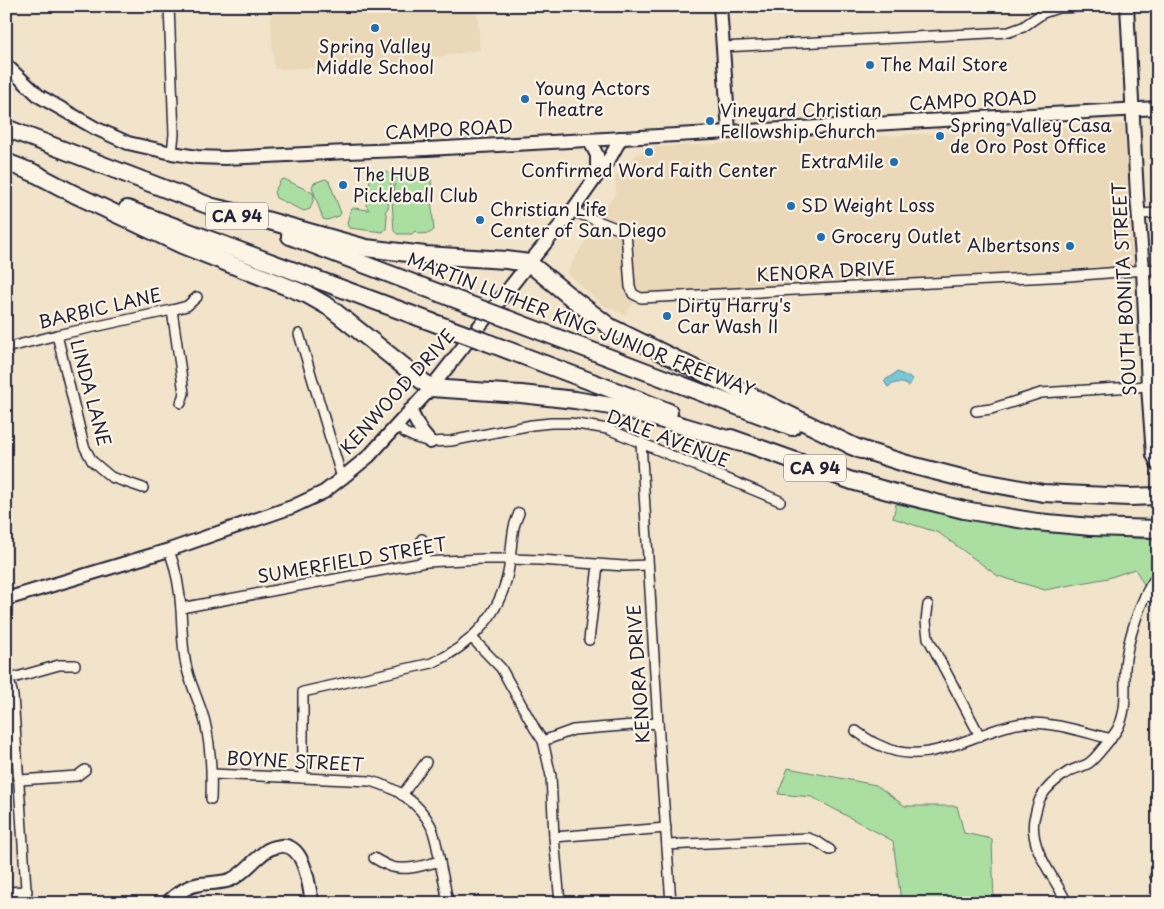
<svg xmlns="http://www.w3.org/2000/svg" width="1164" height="909" font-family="'Playpen Sans',sans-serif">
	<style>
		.built { fill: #ead8b8 }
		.green { fill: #aadfa1; stroke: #66806e }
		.water { fill: #78c6d6; stroke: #568498 }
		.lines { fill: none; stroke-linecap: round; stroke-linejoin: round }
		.street-casing { stroke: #22223b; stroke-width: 12 }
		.secondary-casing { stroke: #22223b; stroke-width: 16 }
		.highway-casing { stroke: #22223b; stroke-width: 20 }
		.street { stroke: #fcf5e5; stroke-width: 9 }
		.secondary { stroke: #fcf5e5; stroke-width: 12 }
		.highway { stroke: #fcf5e5; stroke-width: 16 }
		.highway-bridge-casing { stroke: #22223b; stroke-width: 20; stroke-linecap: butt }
		.highway-bridge { stroke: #fcf5e5; stroke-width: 16 }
		.poi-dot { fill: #1f6fb2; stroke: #fcf5e5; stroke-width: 2 }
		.labels { text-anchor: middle; stroke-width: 4.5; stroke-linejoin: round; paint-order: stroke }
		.shield { fill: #fcf5e5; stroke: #63616e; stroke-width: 1 }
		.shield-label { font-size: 16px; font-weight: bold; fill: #22223b }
		.poi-label { font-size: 18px; fill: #22223b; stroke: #fcf5e5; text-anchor: start }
		.street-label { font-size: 18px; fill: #22223b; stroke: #fcf5e5 }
	</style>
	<rect width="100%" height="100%" fill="#f2e4cb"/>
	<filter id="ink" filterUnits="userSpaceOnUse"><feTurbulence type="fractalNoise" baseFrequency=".02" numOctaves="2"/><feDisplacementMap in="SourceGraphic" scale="10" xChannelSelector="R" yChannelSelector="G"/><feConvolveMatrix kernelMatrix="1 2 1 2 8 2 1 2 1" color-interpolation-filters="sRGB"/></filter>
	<g filter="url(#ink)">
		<g class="built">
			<polygon points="270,6 477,6 480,50 383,66 274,69"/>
			<polygon points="1124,124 1133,265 639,295 625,315 601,304 567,273 602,211 616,193 615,177 636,155 651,147"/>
		</g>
		<g class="green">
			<polygon points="375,171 388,172 392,176 388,208 385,212 387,216 386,229 383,232 349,228 347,224 350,211 353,208 369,210 366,205 371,173"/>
			<polygon points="427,174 431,179 432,191 428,195 431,198 434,230 430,233 418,234 415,231 412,234 397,234 394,231 392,200 395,197 398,196 394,193 394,179 398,176"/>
			<polygon points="284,179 313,193 314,198 310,209 304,211 276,198 274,192 281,180"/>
			<polygon points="325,179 329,181 341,213 339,216 327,220 323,219 312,187 314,183"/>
			<polygon points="896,504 1015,528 1146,539 1158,539 1158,600 1153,600 1135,569 1108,578 1045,590 998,576 939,533 893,518"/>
			<polygon points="788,768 876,785 905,806 957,806 964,833 992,839 994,903 900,903 901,901 893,841 812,797 778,794"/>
		</g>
		<path class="water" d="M 897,372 L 913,379 L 909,386 C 901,381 895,382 888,387 L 884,381 Z"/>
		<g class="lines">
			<defs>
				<g id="street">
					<polyline points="169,6 174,134 172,153"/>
					<polyline points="723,47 1009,32 1023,27 1043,13 1058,8 1100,6"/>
					<polyline points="572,211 626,232 630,287 633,294 641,298 1069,276 1158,269"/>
					<polyline points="1139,214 1158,213"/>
					<polyline points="172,310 184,393 181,403"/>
					<polyline points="299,334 342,478"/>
					<polyline points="57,335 84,446 92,461 111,477 143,488"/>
					<polyline points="6,348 57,335 172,310 187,306 197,297"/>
					<polyline points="976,411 991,409 1041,393 1148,386"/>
					<polyline points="396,425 405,433 416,438 430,442 451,441 532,425 551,423 570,423 608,429 780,501"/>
					<polyline points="641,442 658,723 671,903"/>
					<polyline points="422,539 426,562"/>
					<path d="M 169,550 C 176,569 180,590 181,610 C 182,624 182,639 184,652 C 186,677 199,699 205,722 C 211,748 212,773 211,799"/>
					<polyline points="1145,596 1158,597"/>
					<polyline points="928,605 926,621 928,638 980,736"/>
					<polyline points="181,608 426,562 482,559 510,559 540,560 624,566 648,565"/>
					<polyline points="472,638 501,668 535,729 543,741 551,776 554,837 560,903"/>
					<polyline points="589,640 598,565"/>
					<polyline points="6,667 13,696 27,903"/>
					<polyline points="6,680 59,665 75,665"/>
					<path d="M 856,731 C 863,736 871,742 879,745 C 914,763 947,748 981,735 C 995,730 1010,724 1025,723 C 1054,722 1083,732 1111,739"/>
					<polyline points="543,741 573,730 658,723"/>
					<path d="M 212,774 L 370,781 C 395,787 419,802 431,826 C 436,838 439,856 441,868 C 444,880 446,891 448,903"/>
					<path d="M 303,778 L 303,692 L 432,663 C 471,646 499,615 508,573 C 511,558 511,542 514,527 C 515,523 517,518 519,513"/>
					<polyline points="20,780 77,776 85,770"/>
					<polyline points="402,795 426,762"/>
					<polyline points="554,837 666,828"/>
					<polyline points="667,845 808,838 818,842 830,850"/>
					<path d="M 374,858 C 379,861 386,865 392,867 C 407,871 425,865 440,861"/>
					<polyline points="1155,876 1158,876"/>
					<polyline points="6,892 27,891"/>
					<path d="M 1067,903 C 1055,877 1029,850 1034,819 C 1036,813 1037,803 1041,797 C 1047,787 1058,778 1068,772 C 1075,768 1083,767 1089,763 C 1095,759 1115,734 1118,728 C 1128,709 1124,688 1125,668 C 1126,645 1142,592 1158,575"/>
				</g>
				<g id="secondary">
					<polyline points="720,6 729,132"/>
					<polyline points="1127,6 1137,195 1143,270 1148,386 1153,455 1158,465"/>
					<polyline points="6,65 39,96 95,128 128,143 172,153 197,157 225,158 347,152 427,149 1158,108"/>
					<polyline points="589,140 597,155 597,175"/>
					<polyline points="410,410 421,431 430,442"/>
					<polyline points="6,599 169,550 292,507 324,492 342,478 369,456 431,388 529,263 572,211 611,156 621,138"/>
					<path d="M 167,903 C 176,894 186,886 200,884 C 210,883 220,883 230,880 C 242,875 250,864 260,856 C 264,852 270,848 276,847 C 304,838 309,884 312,903"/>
				</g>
				<g id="highway">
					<polyline points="6,128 223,211"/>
					<polyline points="6,162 39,175"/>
					<polyline points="30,171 74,194 182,245 308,295 329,307 431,388 521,394 575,400 622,408 741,443"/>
					<polyline points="213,207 248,215 366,248 425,255 506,260 529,263 573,299 610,327 861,450"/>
					<polyline points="127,209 448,328"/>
					<polyline points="290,236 468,304"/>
					<polyline points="508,319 792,427"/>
					<polyline points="489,343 629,396 669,412"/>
					<polyline points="731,438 852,481 888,491 964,510 1037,522 1091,527 1158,529"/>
					<polyline points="851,446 907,464 962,478 1043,493 1129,497 1158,496"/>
				</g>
			</defs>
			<use href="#street" class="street-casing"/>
			<use href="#secondary" class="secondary-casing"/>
			<use href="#highway" class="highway-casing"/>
			<use href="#street" class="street"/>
			<use href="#secondary" class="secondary"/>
			<use href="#highway" class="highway"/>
			<defs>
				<g id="highway-bridge">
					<polyline points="468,304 508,319"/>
					<polyline points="448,328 489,343"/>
				</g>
			</defs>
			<use href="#highway-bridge" class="highway-bridge-casing"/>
			<use href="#highway-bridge" class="highway-bridge"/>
		</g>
	</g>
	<g class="poi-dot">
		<circle cx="375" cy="28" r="5"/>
		<circle cx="870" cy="65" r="5"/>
		<circle cx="525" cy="99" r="5"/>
		<circle cx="710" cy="121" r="5"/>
		<circle cx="940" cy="136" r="5"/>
		<circle cx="649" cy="152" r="5"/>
		<circle cx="894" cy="162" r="5"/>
		<circle cx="343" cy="185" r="5"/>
		<circle cx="791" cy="206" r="5"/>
		<circle cx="480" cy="220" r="5"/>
		<circle cx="821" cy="237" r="5"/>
		<circle cx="1070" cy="246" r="5"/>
		<circle cx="667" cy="316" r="5"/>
	</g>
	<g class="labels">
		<g class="shield">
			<rect x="206" y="202.5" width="62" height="27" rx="4"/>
			<rect x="784" y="454.5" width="62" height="27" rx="4"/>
		</g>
		<g class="shield-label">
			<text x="237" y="222">CA 94</text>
			<text x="815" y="474">CA 94</text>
		</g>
		<g class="poi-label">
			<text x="375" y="53" text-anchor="middle">Spring Valley<tspan x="375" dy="21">Middle School</tspan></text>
			<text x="880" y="71">The Mail Store</text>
			<text x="535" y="95">Young Actors<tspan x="535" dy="21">Theatre</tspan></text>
			<text x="720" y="117">Vineyard Christian<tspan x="720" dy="21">Fellowship Church</tspan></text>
			<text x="950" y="132">Spring Valley Casa<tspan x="950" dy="21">de Oro Post Office</tspan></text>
			<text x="884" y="168" text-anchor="end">ExtraMile</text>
			<text x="649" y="177" text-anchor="middle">Confirmed Word Faith Center</text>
			<text x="353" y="181">The HUB<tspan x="353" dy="21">Pickleball Club</tspan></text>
			<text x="801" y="212">SD Weight Loss</text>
			<text x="490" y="216">Christian Life<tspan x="490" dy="21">Center of San Diego</tspan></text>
			<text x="831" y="243">Grocery Outlet</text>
			<text x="1060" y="252" text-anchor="end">Albertsons</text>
			<text x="677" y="312">Dirty Harry's<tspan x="677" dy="21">Car Wash II</tspan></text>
		</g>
		<g class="street-label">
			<text transform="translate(973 101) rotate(-3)" y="6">CAMPO ROAD</text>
			<text transform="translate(449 130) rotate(-3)" y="6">CAMPO ROAD</text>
			<text transform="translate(826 272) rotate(-3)" y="6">KENORA DRIVE</text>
			<text transform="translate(1125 289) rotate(-93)" y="6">SOUTH BONITA STREET</text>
			<text transform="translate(100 309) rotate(-13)" y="6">BARBIC LANE</text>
			<text transform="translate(581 325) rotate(21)" y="6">MARTIN LUTHER KING JUNIOR FREEWAY</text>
			<text transform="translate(398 392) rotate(-48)" y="6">KENWOOD DRIVE</text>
			<text transform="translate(90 393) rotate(75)" y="6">LINDA LANE</text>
			<text transform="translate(668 439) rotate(21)" y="6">DALE AVENUE</text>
			<text transform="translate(352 561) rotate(-10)" y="6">SUMERFIELD STREET</text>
			<text transform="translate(639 674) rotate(-94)" y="6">KENORA DRIVE</text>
			<text transform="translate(295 762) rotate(3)" y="6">BOYNE STREET</text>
		</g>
	</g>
	<rect width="1164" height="909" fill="none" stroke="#fcf5e5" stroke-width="25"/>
	<rect x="12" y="12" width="1139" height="884" fill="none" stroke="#22223b" stroke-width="2" filter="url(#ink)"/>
</svg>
